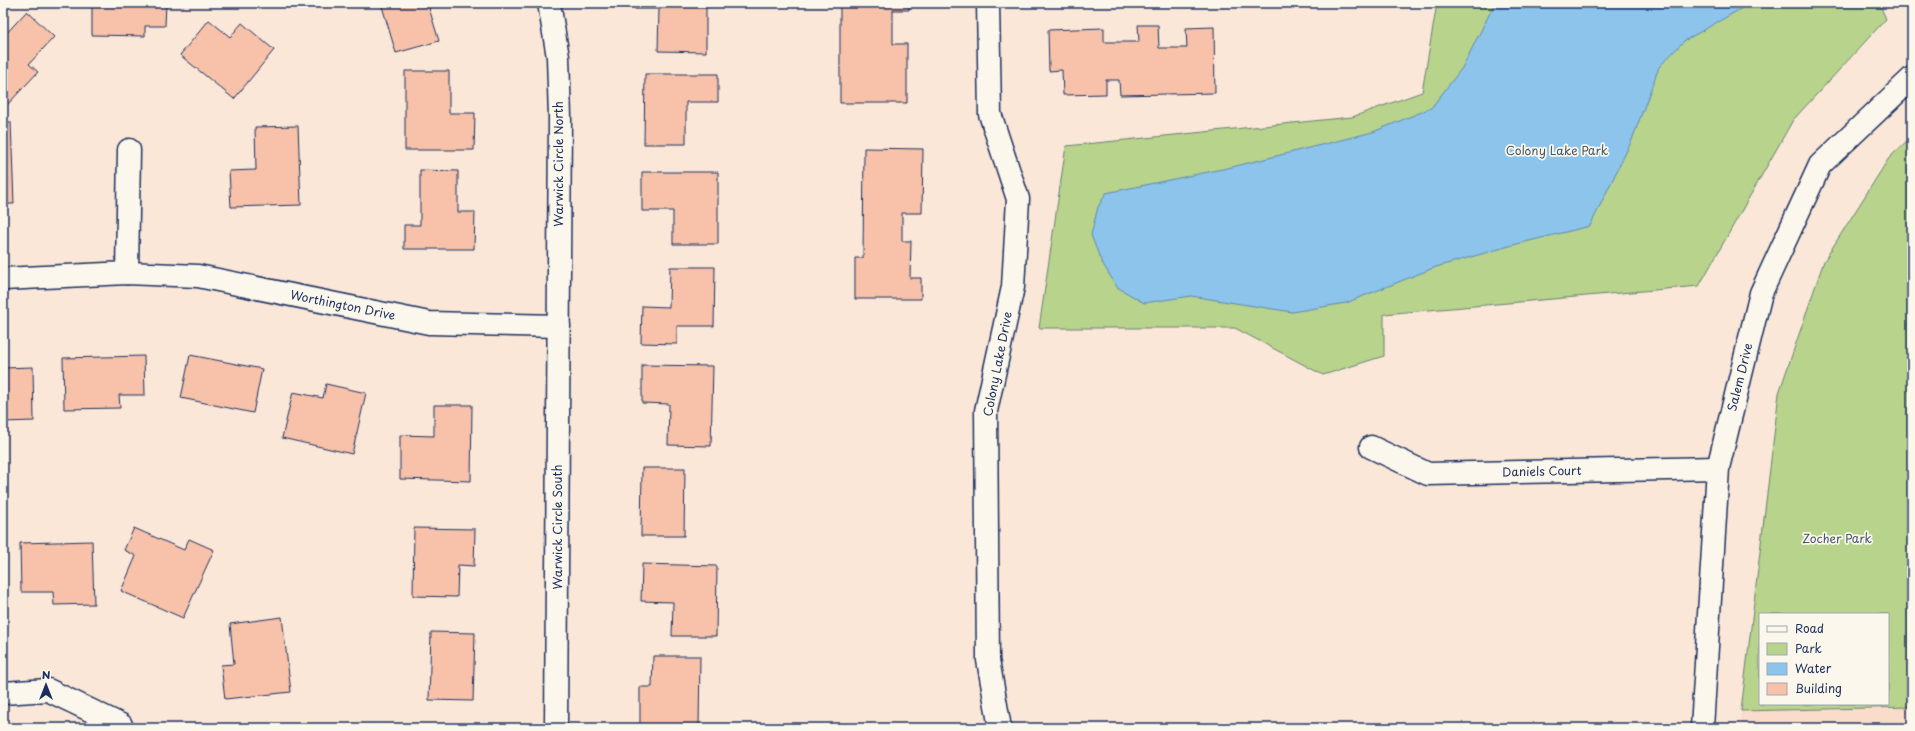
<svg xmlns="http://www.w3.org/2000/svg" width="1915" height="731" font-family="'Playpen Sans',sans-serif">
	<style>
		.built { fill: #f9dcca }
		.green { fill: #b8d38b; stroke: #6a8174; fill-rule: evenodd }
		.water { fill: #8cc4eb; stroke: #5f88b3 }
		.building { fill: #f7c2a9; stroke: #1b2f5e }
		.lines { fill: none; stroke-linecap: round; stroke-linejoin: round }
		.street-casing { stroke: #1b2f5e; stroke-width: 25 }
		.secondary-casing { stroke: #1b2f5e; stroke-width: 25 }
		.street { stroke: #fbf7ec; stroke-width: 22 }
		.secondary { stroke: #fbf7ec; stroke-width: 22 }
		.labels { text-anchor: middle; stroke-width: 3.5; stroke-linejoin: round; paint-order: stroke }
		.park-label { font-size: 12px; fill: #425869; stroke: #fbf7ec }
		.street-label { font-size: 12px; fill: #1b2f5e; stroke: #fbf7ec }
	</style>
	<rect width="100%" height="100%" fill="#fae7d8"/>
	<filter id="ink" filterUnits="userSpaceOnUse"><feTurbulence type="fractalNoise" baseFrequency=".025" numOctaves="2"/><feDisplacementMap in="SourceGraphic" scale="8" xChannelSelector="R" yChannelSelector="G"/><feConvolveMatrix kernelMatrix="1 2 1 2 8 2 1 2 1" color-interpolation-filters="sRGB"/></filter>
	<g filter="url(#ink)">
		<polygon class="built" points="1912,707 1912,728 1742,728 1741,711"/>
		<g class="green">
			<polygon points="1437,3 1879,3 1886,19 1793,120 1699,286 1384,314 1384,356 1323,375 1235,328 1039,328 1066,146 1352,117 1422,92"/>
			<path d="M 1912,136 L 1912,707 L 1741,711 L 1779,393 L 1824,261 L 1889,158 ZM 1760,614 L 1888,614 L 1888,704 L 1760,704 Z"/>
		</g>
		<polygon class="water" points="1495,3 1751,3 1684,41 1659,67 1632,140 1590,226 1513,245 1436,267 1346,303 1292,312 1191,296 1144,303 1117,287 1101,261 1091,235 1098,207 1106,193 1232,167 1373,132 1431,108 1462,68"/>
		<g class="building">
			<polygon points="92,3 166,3 165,26 145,26 145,36 92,35"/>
			<polygon points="381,3 445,3 429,8 439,41 396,53"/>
			<polygon points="635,3 706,3 706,52 658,51 659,9 635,9"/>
			<polygon points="840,3 909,3 909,10 893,10 893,44 907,44 907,103 840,103"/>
			<polygon points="27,11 54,37 29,64 38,72 7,105 3,102 3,37"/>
			<polygon points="209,20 230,37 242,23 274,50 234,99 180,55"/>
			<polygon points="1138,25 1158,25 1159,48 1187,48 1186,28 1214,27 1215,93 1120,95 1119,80 1106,80 1106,94 1063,95 1062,70 1049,71 1048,30 1104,28 1104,42 1139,42"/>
			<polygon points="405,71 449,71 449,113 475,113 474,150 405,150"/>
			<polygon points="645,74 718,74 718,102 686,102 686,144 644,144"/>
			<polygon points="3,122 11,122 14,204 3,204"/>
			<polygon points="298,126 301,205 231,207 229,171 256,170 255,127"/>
			<polygon points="864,148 923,149 922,213 902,213 902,241 911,241 910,278 921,278 921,299 855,299 855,258 863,258"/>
			<polygon points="420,170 458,171 458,212 475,212 474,249 404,249 404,225 420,225"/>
			<polygon points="642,172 718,172 718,244 673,244 673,211 642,211"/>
			<polygon points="670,267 715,267 714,326 677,326 677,344 641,343 642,306 669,307"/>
			<polygon points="190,355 262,369 253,413 181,398"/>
			<polygon points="144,356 145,395 119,395 120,408 64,409 63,358"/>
			<polygon points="642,365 713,366 711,446 668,445 669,404 642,403"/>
			<polygon points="33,367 34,421 3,422 3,368"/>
			<polygon points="326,384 366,393 352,454 282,438 293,392 323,398"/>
			<polygon points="434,405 472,405 471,481 400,479 400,435 434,436"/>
			<polygon points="642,468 685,468 684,536 641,536"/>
			<polygon points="134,528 184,550 189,539 214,550 183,618 121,591 136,556 124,550"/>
			<polygon points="414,528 475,529 474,566 458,565 457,597 413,596"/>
			<polygon points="92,541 94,604 54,605 53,592 21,592 20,543"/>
			<polygon points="642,564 717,566 716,636 672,636 673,602 641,601"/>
			<polygon points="282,617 291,692 225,699 221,665 234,664 230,624"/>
			<polygon points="431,632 475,633 473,701 429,700"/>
			<polygon points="653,656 700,656 699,728 640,728 640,687 652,687"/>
		</g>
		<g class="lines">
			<defs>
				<g id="street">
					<polyline points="549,3 558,57 560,117 556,728"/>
					<polyline points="988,3 990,114 1018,199 1013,287 986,411 988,660 1000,728"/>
					<polyline points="127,273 129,150"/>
					<path id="s1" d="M 3,279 L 127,273 L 198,276 L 429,323 L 559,326"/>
					<path id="s2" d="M 1371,447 L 1428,474 L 1718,468"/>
					<polyline points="3,693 48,690 121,725"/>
				</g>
				<g id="secondary">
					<path id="s3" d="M 1702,728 L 1718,468 L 1761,293 L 1820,165 L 1912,78"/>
				</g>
			</defs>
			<use href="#street" class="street-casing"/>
			<use href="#secondary" class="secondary-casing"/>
			<use href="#street" class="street"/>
			<use href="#secondary" class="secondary"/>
		</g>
	</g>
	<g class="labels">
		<g class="park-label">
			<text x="1557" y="155">Colony Lake Park</text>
			<text x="1837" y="543">Zocher Park</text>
		</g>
		<g class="street-label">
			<text transform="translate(559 164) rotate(-90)" y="4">Warwick Circle North</text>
			<text dy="4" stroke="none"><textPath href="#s1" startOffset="343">Worthington Drive</textPath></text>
			<text transform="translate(998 364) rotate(-79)" y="4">Colony Lake Drive</text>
			<text dy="4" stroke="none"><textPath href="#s3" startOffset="354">Salem Drive</textPath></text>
			<text dy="4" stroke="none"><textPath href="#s2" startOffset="177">Daniels Court</textPath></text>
			<text transform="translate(558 527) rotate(-90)" y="4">Warwick Circle South</text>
		</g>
	</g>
	<rect width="1915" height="731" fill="none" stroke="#fbf7ec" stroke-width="16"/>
	<rect x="8" y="8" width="1899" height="715" fill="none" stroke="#1b2f5e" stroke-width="1.5" filter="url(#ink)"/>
	<rect x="1759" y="613" width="130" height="92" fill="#fbf7ec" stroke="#a1a7b3"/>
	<rect x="1767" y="626" width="20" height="6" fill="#fbf7ec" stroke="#a1a7b3"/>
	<text x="1795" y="633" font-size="12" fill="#1b2f5e">Road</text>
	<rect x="1767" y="643" width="20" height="12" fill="#b8d38b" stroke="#a1a7b3"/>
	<text x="1795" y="653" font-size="12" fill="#1b2f5e">Park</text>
	<rect x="1767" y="663" width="20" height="12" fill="#8cc4eb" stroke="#a1a7b3"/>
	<text x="1795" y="673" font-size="12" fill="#1b2f5e">Water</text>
	<rect x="1767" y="683" width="20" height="12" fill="#f7c2a9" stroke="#a1a7b3"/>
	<text x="1795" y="693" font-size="12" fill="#1b2f5e">Building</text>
	<g transform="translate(46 685)" stroke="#fbf7ec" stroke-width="3" paint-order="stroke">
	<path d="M0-3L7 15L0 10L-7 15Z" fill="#1b2f5e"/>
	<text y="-6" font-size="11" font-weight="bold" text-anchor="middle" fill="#1b2f5e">N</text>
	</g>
</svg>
